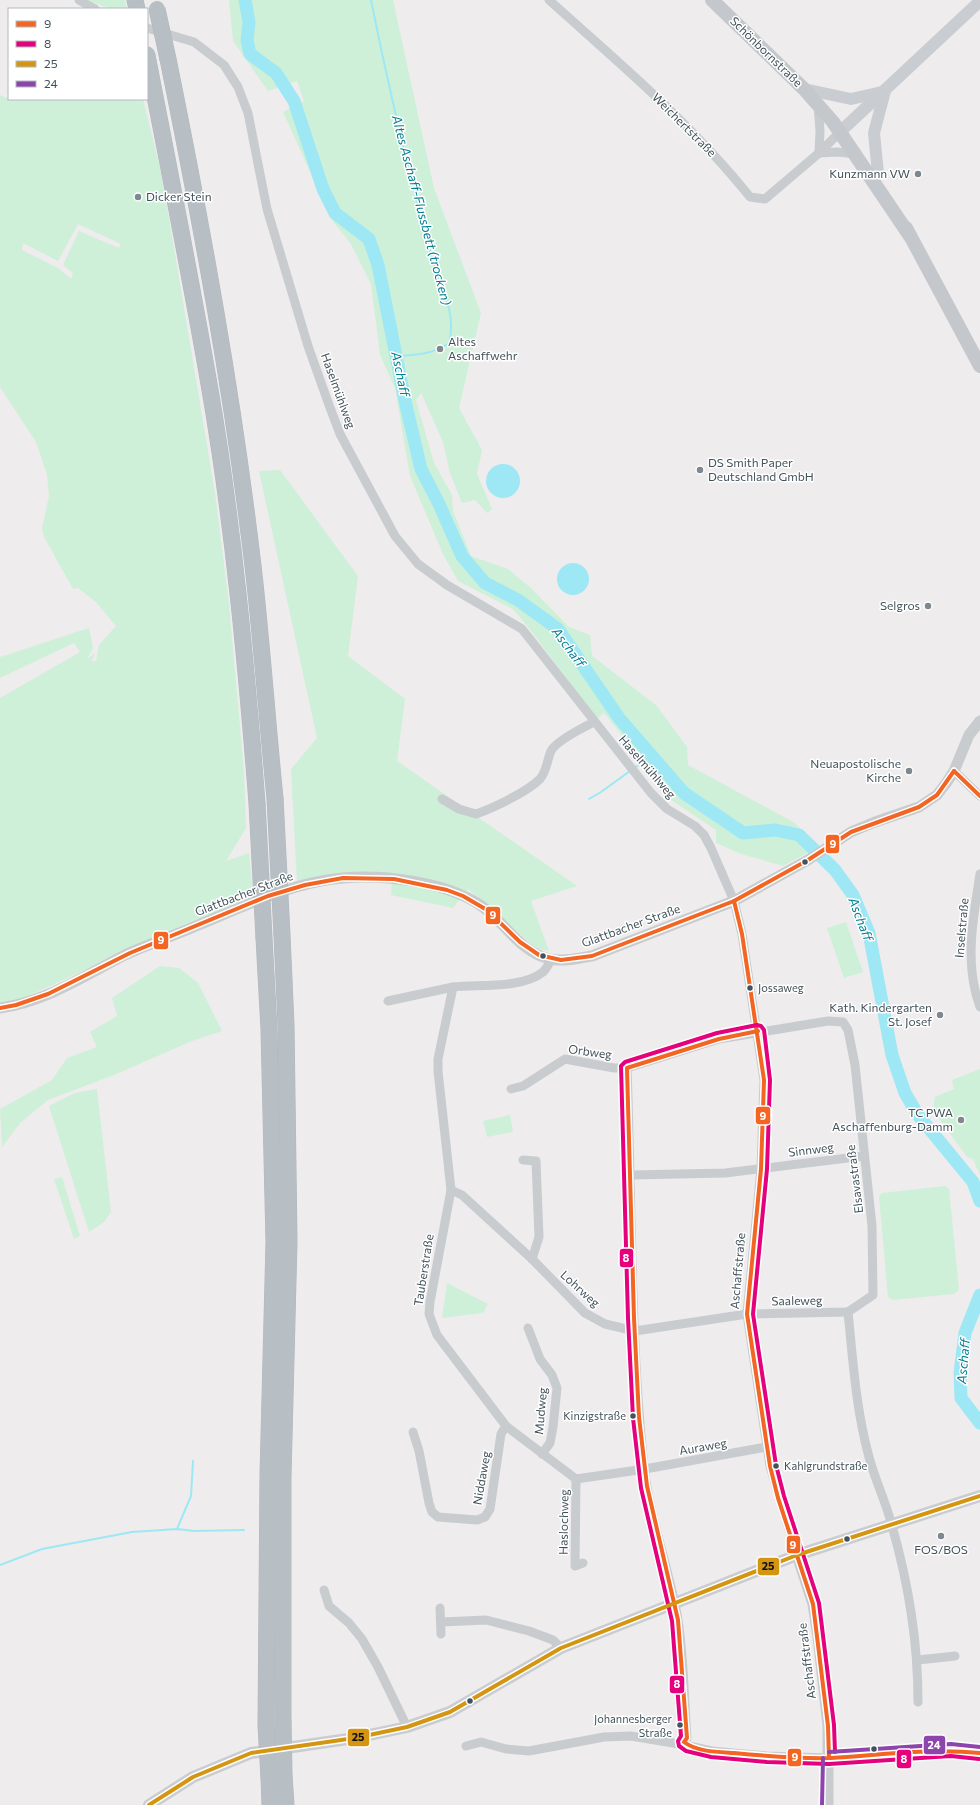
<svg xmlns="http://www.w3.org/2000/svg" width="980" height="1805" font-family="Commissioner,sans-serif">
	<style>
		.green { fill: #cef0d8; fill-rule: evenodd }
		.water { fill: #9de8f4 }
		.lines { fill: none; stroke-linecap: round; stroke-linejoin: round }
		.stream { stroke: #9de8f4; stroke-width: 2 }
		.river { stroke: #9de8f4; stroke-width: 13 }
		.motorway-casing { stroke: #b1b7be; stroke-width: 17 }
		.minor { stroke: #c8cccf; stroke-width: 9 }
		.tertiary { stroke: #c8cccf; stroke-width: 11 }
		.secondary { stroke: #c9cdd1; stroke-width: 12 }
		.primary { stroke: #c4c8cc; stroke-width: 14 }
		.motorway { stroke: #b8bfc4; stroke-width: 16 }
		.motorway-bridge-casing { stroke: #b1b7be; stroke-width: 17; stroke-linecap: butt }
		.motorway-bridge { stroke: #b8bfc4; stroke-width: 16 }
		.bus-1-casing { stroke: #fff; stroke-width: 7 }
		.bus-2-casing { stroke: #fff; stroke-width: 7 }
		.bus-3-casing { stroke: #fff; stroke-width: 7 }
		.bus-4-casing { stroke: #fff; stroke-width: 7 }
		.bus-1 { stroke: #f26522; stroke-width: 4 }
		.bus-2 { stroke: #e5007d; stroke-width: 4 }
		.bus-3 { stroke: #d39512; stroke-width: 4 }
		.bus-4 { stroke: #8e44ad; stroke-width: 4 }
		.poi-dot { fill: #7e888e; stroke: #fff; stroke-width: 1.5 }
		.bus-dot { fill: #42525b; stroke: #fff; stroke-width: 1.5 }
		.labels { text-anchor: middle; stroke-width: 3; stroke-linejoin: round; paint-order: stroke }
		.bus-label { font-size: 11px; fill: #42525b; stroke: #fff; text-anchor: start }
		.street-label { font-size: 12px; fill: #42525b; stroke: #fff }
		.poi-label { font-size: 12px; fill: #42525b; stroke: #fff; text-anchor: end }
		.water-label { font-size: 13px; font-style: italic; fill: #037f90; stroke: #fff }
		.line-badge { stroke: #fff; stroke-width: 1.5 }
		.badge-label { font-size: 11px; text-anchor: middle; font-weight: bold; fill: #fff }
		.pale-badge-label { font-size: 11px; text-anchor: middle; font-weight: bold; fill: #111 }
	</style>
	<rect width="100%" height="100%" fill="#eeeced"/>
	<g class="green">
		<polygon points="88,0 125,0 127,9 110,9"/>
		<polygon points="229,0 393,0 434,188 481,313 459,408 482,450 477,474 492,509 487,513 475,500 462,503 450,473 443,442 421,393 416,400 434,463 452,495 453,511 471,556 508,569 531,588 569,627 590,635 592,656 656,705 687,747 688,765 795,823 818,847 783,866 741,854 716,843 716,830 665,796 630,745 604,713 597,719 531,631 513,609 458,581 443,554 410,476 395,388 380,355 371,284 351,244 332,220 283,112 304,101 297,81 268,91 233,41"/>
		<path d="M 0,95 L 9,99 L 143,99 L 160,168 L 169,218 L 215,493 L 229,604 L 244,771 L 246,828 L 226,861 L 249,853 L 253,896 L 148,941 L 13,1003 L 0,1004 L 0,698 L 80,652 L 74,643 L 0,678 L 0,657 L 89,628 L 93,648 L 87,659 L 95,653 L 92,661 L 96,661 L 99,645 L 116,626 L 96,602 L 78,588 L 73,589 L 44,537 L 42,528 L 49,496 L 47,474 L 36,442 L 0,387 ZM 78,224 L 121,244 L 119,248 L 79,231 L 63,265 L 73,273 L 71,279 L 58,268 L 22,250 L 23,243 L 58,261 Z"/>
		<polygon points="280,470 358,576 348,656 405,699 397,761 577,886 531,901 549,951 537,949 468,889 453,908 391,895 392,874 297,882 291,769 317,738 259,471"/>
		<polygon points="846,922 863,972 844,978 827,928"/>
		<polygon points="160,966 179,968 198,983 222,1031 192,1041 114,1075 48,1100 20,1123 2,1147 0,1109 52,1080 67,1058 97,1047 90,1032 117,1016 112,998"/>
		<polygon points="980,1069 980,1175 973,1159 967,1157 933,1110 935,1097 954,1089 952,1080"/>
		<polygon points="97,1089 111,1212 104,1222 89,1232 49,1106 75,1093"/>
		<polygon points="510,1115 513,1132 487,1137 483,1121"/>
		<polygon points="62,1177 80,1236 74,1239 54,1179"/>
		<polygon points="945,1186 949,1189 959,1290 954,1294 893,1300 888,1297 879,1196 882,1193"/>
		<polygon points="447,1283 488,1304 483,1313 442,1318"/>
	</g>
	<g class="water">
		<circle cx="503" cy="481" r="17"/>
		<circle cx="573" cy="579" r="16"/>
	</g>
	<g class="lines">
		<g class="stream">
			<path d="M 371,0 C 385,70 401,140 419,209 C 424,229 429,249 435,268 C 444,293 456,316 449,343 C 434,354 416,355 398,356"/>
			<polyline points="634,768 653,756"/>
			<polyline points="589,799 601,792 630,771"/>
			<polyline points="177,1529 191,1496 193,1461"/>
			<polyline points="0,1565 42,1549 132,1532 177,1529 194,1531 244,1530"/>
		</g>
		<g class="river">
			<polyline points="245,0 249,22 247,40 250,54 276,73 294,101 323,189 335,213 369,239 378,265 405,401 421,469 439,504 462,556 485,583 518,600 558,629 619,718 684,793 743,833 775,830 799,835 835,870 853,895 869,933 892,1055 905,1093 918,1115 973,1182 980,1201"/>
			<polyline points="980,1295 965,1333 960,1373 961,1398 980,1423"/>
		</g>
		<defs>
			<g id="motorway">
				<polyline points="135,0 137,9"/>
				<path d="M 147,55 C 168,164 190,274 209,384 C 233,522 246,662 257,803"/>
				<path d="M 168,59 C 202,227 233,395 253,566 C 262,643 267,720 275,798"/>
				<polyline points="282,935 286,1025 289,1241 283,1476 283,1720"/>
				<polyline points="264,938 269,1029 274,1242 268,1475 266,1725"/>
				<polyline points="284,1775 286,1805"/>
				<polyline points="269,1778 270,1805"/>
			</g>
		</defs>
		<use href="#motorway" class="motorway-casing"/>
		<g class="minor">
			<polyline points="79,0 95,9"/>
			<path d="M 549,0 C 619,63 691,123 750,197 L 765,199 L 819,153 L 841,131"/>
			<polyline points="147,28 194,42 224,65 238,87 248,113 267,209 308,346 329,405 340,434 395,536 418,564 447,585 522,629 651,793 667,809 695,826 704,835 711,848 734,901 742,934 764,1080 761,1169 747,1314 770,1466 797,1555"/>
			<polyline points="818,105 820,131 819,153"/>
			<polyline points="819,153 838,152 856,154"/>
			<polyline points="954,771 980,796"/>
			<path d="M 442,799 L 459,809 L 476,814 C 493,808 527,792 540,779 C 547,771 547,760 551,751 C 556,741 584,727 594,722"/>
			<path d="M 980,874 C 973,919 964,964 980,1007"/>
			<path d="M 453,987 C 478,984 522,989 543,972 C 546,969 549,964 551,959"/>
			<polyline points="388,1001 453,987 438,1059 438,1071 451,1190 430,1302 429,1314 437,1335 506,1426 576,1479 645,1469 766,1447"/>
			<path d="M 627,1068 C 632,1201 630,1335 644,1467 C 650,1519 669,1568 678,1620 C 684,1659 684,1698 687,1738 L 684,1742"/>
			<polyline points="511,1089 523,1086 565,1059 614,1068 627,1068 719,1039 828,1021 843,1022 848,1030 855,1065 872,1226 873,1295 848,1312"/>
			<polyline points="523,1160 536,1161 539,1237 532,1259"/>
			<polyline points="631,1175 725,1173 864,1156"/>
			<polyline points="451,1190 462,1195 532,1259 585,1313 605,1324 635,1331 747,1314 848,1312"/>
			<path d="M 848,1312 C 853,1361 856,1410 869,1457 C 875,1480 886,1502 892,1526 C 909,1585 918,1641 918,1702"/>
			<polyline points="528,1328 540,1359 552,1375 557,1388 553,1427 550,1443 542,1454"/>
			<polyline points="413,1432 419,1451 429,1503 432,1512 438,1517 477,1520 485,1517 490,1509 501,1434 506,1426"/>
			<polyline points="576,1479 575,1566 583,1563"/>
			<polyline points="324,1590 329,1606 349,1623 362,1639 378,1667 407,1727"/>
			<polyline points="440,1608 441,1634"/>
			<polyline points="441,1622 486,1620 529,1631 553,1640 561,1648"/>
			<polyline points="918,1660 955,1656"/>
			<polyline points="684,1742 689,1746 712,1751 767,1756 829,1758 951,1750 980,1753"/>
			<polyline points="466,1746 481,1742 506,1749 529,1751 604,1737 631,1736 679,1744 684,1742"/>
		</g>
		<g class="tertiary">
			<path d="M 0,1008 C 44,1002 83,977 121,957 C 145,945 171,937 196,926 C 243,907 292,882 343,878 C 383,874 443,882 477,903 C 504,919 518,952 550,959 C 564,962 579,958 592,956 L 734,901 L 808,860 L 851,832 L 875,822 L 919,807 L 937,795 L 947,782 L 954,771 L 969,735 L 980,721"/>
			<polyline points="797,1555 813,1604 818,1637 828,1726 828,1805"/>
		</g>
		<g class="secondary">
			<polyline points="804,89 851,99 882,92"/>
			<polyline points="841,131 980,1"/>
			<polyline points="878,173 874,133 885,91"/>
			<polyline points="149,1805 193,1777 251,1753 355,1738 407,1727 450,1712 561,1648 797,1555 980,1496"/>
		</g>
		<g class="primary">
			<polyline points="712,0 804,89 833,122 910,236"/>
			<polyline points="906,228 980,366"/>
		</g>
		<use href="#motorway" class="motorway"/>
		<defs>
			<g id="motorway-bridge">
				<polyline points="157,9 168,59"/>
				<polyline points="275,798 282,935"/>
				<polyline points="257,803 264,938"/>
				<polyline points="283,1720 284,1775"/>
				<polyline points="266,1725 269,1778"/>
			</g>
		</defs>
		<use href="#motorway-bridge" class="motorway-bridge-casing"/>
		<use href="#motorway-bridge" class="motorway-bridge"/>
		<defs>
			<g id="bus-1">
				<polyline points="954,771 980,796"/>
				<polyline points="734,901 742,934 764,1080 761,1169 747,1314 770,1466 778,1498 813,1604 828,1726 829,1758"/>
				<polyline points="0,1008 16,1005 48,994 130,953 268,896 305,885 343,878 394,879 447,890 463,896 487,910 520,942 539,955 561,960 592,956 734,901 808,860 851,832 919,807 937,795 954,771"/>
				<path d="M 758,1031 L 719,1039 L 627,1068 L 634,1318 L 639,1417 L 647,1486 L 678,1620 L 687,1738 L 684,1742 C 697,1752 718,1752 734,1753 C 766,1756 799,1759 831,1758 C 881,1755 930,1748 980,1753"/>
			</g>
			<g id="bus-2">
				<polyline points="829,1764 767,1762 711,1757 686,1751 679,1746 678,1741 681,1736 672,1621 641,1488 633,1418 628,1318 621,1066 625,1062 717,1033 757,1025 761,1026 764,1030 770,1080 767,1169 753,1314 776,1465 784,1496 819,1603 834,1725 835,1752"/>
				<polyline points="829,1764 951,1756 979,1759"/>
			</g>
			<polyline id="bus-3" points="149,1805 193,1777 251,1753 355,1738 407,1727 450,1712 561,1648 797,1555 980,1496"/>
			<g id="bus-4">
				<polyline points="829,1752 951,1744 980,1747"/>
				<polyline points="822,1805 823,1758"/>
			</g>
		</defs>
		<use href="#bus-1" class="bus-1-casing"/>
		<use href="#bus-2" class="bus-2-casing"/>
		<use href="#bus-3" class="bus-3-casing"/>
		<use href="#bus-4" class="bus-4-casing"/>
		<use href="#bus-1" class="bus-1"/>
		<use href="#bus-2" class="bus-2"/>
		<use href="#bus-3" class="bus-3"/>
		<use href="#bus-4" class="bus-4"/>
	</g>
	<g class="poi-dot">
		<circle cx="918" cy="174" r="4"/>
		<circle cx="138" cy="197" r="4"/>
		<circle cx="440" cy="349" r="4"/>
		<circle cx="700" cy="470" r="4"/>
		<circle cx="928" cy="606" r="4"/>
		<circle cx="909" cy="771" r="4"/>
		<circle cx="940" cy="1015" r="4"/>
		<circle cx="961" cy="1120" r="4"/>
		<circle cx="941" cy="1536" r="4"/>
	</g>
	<g class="bus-dot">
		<circle cx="805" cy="862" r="3.5"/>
		<circle cx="543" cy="956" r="3.5"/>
		<circle cx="750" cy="988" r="3.5"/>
		<circle cx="633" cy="1416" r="3.5"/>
		<circle cx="776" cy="1466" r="3.5"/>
		<circle cx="847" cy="1539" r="3.5"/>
		<circle cx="470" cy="1701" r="3.5"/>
		<circle cx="680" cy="1725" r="3.5"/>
		<circle cx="874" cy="1749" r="3.5"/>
	</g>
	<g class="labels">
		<g class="bus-label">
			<text x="758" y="992">Jossaweg</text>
			<text x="626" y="1420" text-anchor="end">Kinzigstraße</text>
			<text x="784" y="1470">Kahlgrundstraße</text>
			<text x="672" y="1723" text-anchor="end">Johannesberger<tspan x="672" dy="14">Straße</tspan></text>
		</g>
		<g class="street-label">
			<text transform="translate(766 52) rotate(44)" y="4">Schönbornstraße</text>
			<text transform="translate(684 125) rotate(45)" y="4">Weichertstraße</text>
			<text transform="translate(338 391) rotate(70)" y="4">Haselmühlweg</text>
			<text transform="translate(647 767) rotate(49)" y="4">Haselmühlweg</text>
			<text transform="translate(244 894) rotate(-21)" y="4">Glattbacher Straße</text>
			<text transform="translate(631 926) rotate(-20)" y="4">Glattbacher Straße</text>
			<text transform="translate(962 928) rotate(-85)" y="4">Inselstraße</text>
			<text transform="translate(590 1052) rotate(8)" y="4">Orbweg</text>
			<text transform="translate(811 1150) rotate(-7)" y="4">Sinnweg</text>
			<text transform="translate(855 1179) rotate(-97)" y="4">Elsavastraße</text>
			<text transform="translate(424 1270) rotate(-81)" y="4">Tauberstraße</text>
			<text transform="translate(738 1271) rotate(-85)" y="4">Aschaffstraße</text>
			<text transform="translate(580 1289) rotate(42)" y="4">Lohrweg</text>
			<text transform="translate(797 1301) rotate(-1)" y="4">Saaleweg</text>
			<text transform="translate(541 1411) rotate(-85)" y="4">Mudweg</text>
			<text transform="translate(703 1447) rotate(-10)" y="4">Auraweg</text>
			<text transform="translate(482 1478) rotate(-80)" y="4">Niddaweg</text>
			<text transform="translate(564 1522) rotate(-89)" y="4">Haslochweg</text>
			<text transform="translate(807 1661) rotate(-97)" y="4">Aschaffstraße</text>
		</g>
		<g class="poi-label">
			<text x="910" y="178">Kunzmann VW</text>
			<text x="146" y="201" text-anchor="start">Dicker Stein</text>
			<text x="448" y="346" text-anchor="start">Altes<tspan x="448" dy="14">Aschaffwehr</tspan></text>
			<text x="708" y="467" text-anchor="start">DS Smith Paper<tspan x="708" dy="14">Deutschland GmbH</tspan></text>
			<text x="920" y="610">Selgros</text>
			<text x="901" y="768">Neuapostolische<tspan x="901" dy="14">Kirche</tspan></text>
			<text x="932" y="1012">Kath. Kindergarten<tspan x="932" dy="14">St. Josef</tspan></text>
			<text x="953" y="1117">TC PWA<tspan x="953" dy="14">Aschaffenburg-Damm</tspan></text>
			<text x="941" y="1554" text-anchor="middle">FOS/BOS</text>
		</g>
		<g class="water-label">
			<text transform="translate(422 210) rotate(75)" y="5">Altes Aschaff-Flussbett (trocken)</text>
			<text transform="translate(401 374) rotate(78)" y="5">Aschaff</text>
			<text transform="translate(569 647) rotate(53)" y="5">Aschaff</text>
			<text transform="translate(861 919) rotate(69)" y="5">Aschaff</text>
			<text transform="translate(963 1361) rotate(-85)" y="5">Aschaff</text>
		</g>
	</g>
	<g class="line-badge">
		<rect x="825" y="834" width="15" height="20" rx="4" fill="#f26522"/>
		<rect x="485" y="906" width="16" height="19" rx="4" fill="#f26522"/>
		<rect x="153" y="931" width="16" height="19" rx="4" fill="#f26522"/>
		<rect x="755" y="1106" width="16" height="19" rx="4" fill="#f26522"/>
		<rect x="619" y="1248" width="15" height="20" rx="4" fill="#e5007d"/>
		<rect x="786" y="1535" width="15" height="19" rx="4" fill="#f26522"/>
		<rect x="757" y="1557" width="23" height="19" rx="4" fill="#d39512"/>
		<rect x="669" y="1675" width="16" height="19" rx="4" fill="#e5007d"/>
		<rect x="347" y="1728" width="23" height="19" rx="4" fill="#d39512"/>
		<rect x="923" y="1735" width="23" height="20" rx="4" fill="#8e44ad"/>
		<rect x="787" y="1748" width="15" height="19" rx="4" fill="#f26522"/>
		<rect x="896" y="1749" width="16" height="20" rx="4" fill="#e5007d"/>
	</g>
	<g class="badge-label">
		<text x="833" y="848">9</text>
		<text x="493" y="919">9</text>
		<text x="161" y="944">9</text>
		<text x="763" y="1120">9</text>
		<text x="626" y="1262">8</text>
		<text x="793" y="1549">9</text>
		<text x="677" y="1688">8</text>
		<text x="934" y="1749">24</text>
		<text x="795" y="1761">9</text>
		<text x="904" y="1763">8</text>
	</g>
	<g class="pale-badge-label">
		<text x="768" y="1570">25</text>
		<text x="358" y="1741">25</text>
	</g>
	<rect x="8" y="8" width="140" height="92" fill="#ffffff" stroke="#b3babd"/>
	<rect x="16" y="21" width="20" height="6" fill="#f26522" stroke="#b3babd"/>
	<text x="44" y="28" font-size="12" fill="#42525b">9</text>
	<rect x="16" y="41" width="20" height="6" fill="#e5007d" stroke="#b3babd"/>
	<text x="44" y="48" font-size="12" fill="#42525b">8</text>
	<rect x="16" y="61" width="20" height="6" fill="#d39512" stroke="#b3babd"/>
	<text x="44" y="68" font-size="12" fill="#42525b">25</text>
	<rect x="16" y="81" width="20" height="6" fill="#8e44ad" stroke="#b3babd"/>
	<text x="44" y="88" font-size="12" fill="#42525b">24</text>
</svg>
